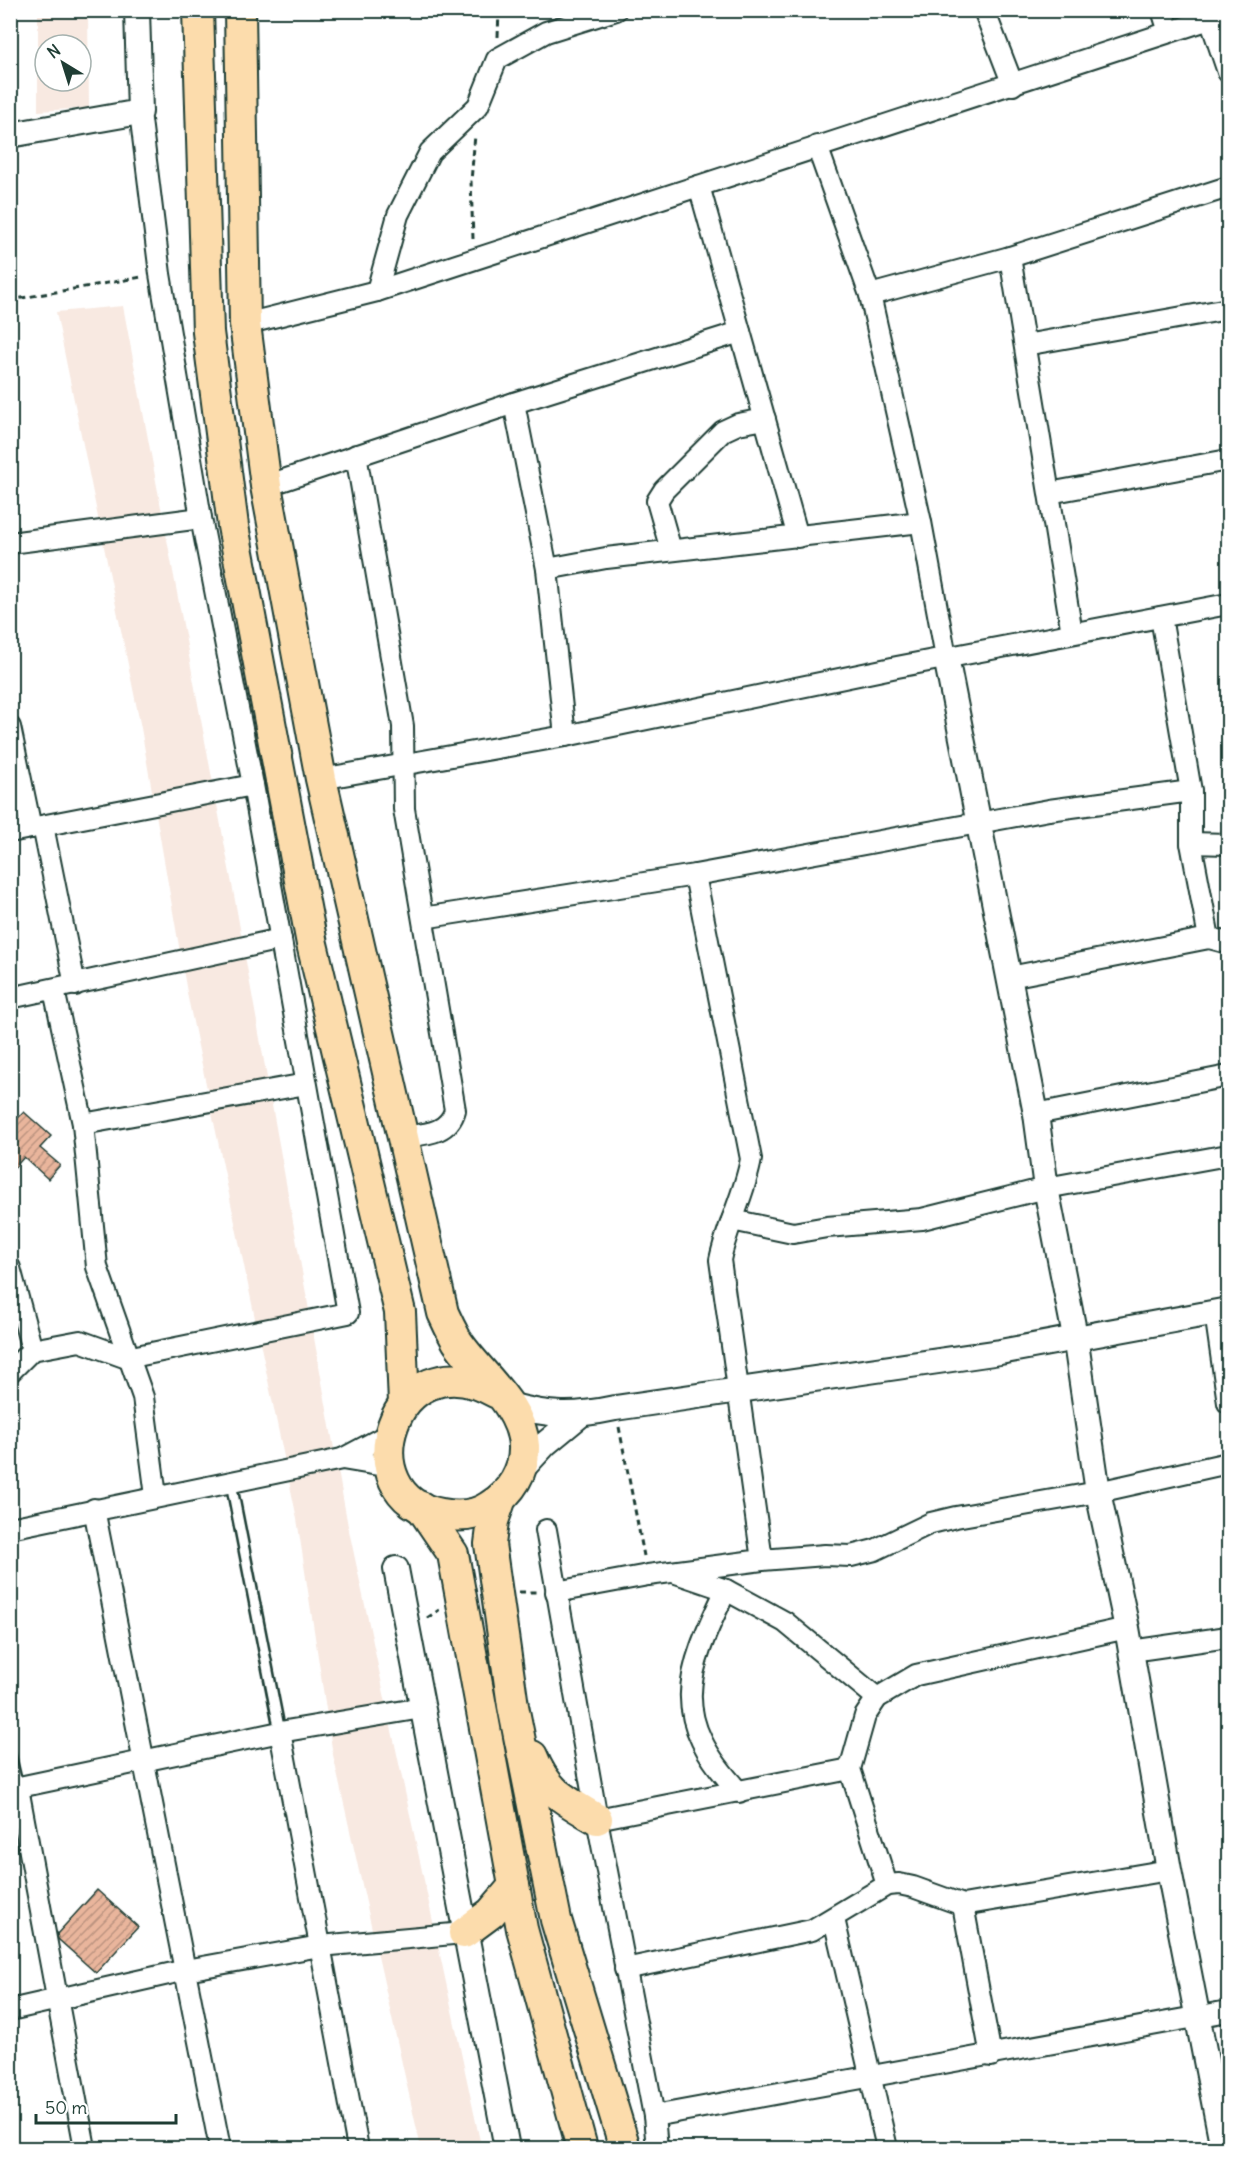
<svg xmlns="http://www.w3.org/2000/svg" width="1239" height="2159" font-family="Delius,sans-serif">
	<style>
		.built { fill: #f8e9e1; fill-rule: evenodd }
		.building { fill: url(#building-hatch); stroke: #1f3d34; stroke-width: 1.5 }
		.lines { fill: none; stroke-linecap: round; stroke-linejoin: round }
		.service-casing { stroke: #1f3d34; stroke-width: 14 }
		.minor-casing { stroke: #1f3d34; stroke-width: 24 }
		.tertiary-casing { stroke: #1f3d34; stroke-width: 28 }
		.primary-casing { stroke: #1f3d34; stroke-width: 34 }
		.path { stroke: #1f3d34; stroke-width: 3; stroke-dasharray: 6 4.5; stroke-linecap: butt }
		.service { stroke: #fff; stroke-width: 9 }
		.minor { stroke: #fff; stroke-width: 20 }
		.tertiary { stroke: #fff; stroke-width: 24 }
		.primary { stroke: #fcdcac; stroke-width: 30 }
	</style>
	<defs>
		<pattern id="building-hatch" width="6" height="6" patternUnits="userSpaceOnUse" patternTransform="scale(1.5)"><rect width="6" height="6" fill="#e9b59c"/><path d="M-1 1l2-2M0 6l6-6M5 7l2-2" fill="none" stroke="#bc9480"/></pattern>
	</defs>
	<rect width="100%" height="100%" fill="#fff"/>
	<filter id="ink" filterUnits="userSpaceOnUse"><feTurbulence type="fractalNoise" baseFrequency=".0167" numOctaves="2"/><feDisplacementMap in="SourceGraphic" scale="12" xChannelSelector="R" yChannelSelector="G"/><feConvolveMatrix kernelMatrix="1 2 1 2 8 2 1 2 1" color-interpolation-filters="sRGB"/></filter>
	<g filter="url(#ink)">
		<g class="built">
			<path d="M 38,11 L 88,11 L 89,108 L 38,111 ZM 45,45 L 81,45 L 81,81 L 45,81 Z"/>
			<polygon points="123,306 234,895 348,1526 480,2141 421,2148 333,1755 297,1519 188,998 141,728 56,312"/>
		</g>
		<g class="building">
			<polygon points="24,1112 51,1136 40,1148 60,1165 48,1179 24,1157 10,1173 10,1126"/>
			<polygon points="97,1890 138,1927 96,1973 58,1939 57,1934"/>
		</g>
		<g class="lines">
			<defs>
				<g id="service">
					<polyline points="231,1483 280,1732"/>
					<polyline points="10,1754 18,1788"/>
				</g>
				<g id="minor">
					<polyline points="984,10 1013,85"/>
					<polyline points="1162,10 1169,32"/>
					<polyline points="1210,19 1228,72"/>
					<polyline points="817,146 870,295 921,522 946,657"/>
					<polyline points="699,186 798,537"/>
					<polyline points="1010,257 1072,633"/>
					<polyline points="377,291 398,215 430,152 478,106 497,59 546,32 616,10"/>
					<polyline points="870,295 1010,257 1228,187"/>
					<polyline points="245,324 377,291 1228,13"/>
					<polyline points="1025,345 1228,309"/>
					<polyline points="514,403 547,569 565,736"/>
					<path d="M 356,455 L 403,726 L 404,809 L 455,1110 C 448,1135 423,1134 402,1137"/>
					<polyline points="266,486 514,403 740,332"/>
					<polyline points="1049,493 1228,460"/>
					<polyline points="10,543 201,518"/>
					<polyline points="671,550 657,501 664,490 723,431 738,424 765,419"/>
					<polyline points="547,569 606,558 921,522"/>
					<polyline points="1161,617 1191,791 1191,843 1209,938"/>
					<polyline points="10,727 31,828"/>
					<polyline points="321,779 565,736 897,667 1228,604"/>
					<polyline points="43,826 75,985"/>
					<polyline points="10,832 253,785"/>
					<polyline points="1191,843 1228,844"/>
					<path d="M 695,875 L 751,1159 C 745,1194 727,1225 720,1260 L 762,1560"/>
					<polyline points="423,918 695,875 1049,810 1191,791"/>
					<polyline points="1010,977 1209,938 1228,943"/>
					<polyline points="54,990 83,1124 97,1267 143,1397 156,1496"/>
					<polyline points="10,998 281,939"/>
					<polyline points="1036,1114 1228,1076"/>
					<polyline points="83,1124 306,1084"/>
					<polyline points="732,1220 793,1233 827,1227 922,1219 1046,1188 1228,1155"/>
					<polyline points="10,1268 32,1350"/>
					<polyline points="1215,1312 1228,1403"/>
					<polyline points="10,1372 32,1350 80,1341 127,1358 348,1313 253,785 201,518 160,274 140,112"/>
					<polyline points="342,1459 390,1467"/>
					<polyline points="94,1509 220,2148"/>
					<polyline points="10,1528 342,1459 389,1434"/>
					<polyline points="546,1530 597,1819 654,2116 657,2148"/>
					<polyline points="676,1573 726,1590 785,1622 877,1698"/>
					<path d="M 726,1590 C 685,1675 669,1717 739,1792"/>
					<polyline points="556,1592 648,1575 762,1560 825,1555 851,1556 875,1550 931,1523 956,1517 1098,1492 1228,1463"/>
					<polyline points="1131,1651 1228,1637"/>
					<polyline points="280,1732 358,2148"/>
					<polyline points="18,1788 85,2148"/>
					<polyline points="10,1789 280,1732 422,1708"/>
					<polyline points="597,1819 850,1769"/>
					<polyline points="887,1885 850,1769 865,1716 877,1698 916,1675 1127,1628"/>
					<polyline points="963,1905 991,2056"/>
					<polyline points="834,1919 887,2148"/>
					<polyline points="625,1969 812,1930 887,1885 899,1884 913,1887 963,1905 1169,1870"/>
					<polyline points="10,2010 186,1970 320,1946 464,1933"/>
					<polyline points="654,2116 1228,2011"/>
				</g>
				<g id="tertiary">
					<polyline points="10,135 140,112 137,10"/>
					<polyline points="946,657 1036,1114 1046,1188 1075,1336 1098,1492 1127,1628 1169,1870 1223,2148"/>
					<path d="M 509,1405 C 550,1416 573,1417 615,1408 L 1000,1352 L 1228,1310"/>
					<polyline points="521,1470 545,1444 579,1416"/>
					<polyline points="396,1569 507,2148"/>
				</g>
				<g id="primary">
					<polyline points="198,10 208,332 233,526 312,944 400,1312 404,1403"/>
					<path d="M 240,10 L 245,324 L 266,486 L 321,779 L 443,1313 C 447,1322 452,1332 457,1341 C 479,1374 522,1405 524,1446 C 525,1471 511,1493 490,1506 C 476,1516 458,1517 442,1514 C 344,1500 391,1332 497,1393"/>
					<polyline points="501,1498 493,1521 490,1544 513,1706 556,1920 625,2148"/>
					<polyline points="421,1507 453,1554 522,1929 582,2148"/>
					<path d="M 532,1756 C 546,1792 565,1800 597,1819"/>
					<polyline points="464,1933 491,1913 514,1886"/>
				</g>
			</defs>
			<use href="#service" class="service-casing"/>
			<use href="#minor" class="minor-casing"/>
			<use href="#tertiary" class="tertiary-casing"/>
			<use href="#primary" class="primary-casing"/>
			<g class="path">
				<polyline points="498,37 499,10"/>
				<polyline points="473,239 471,181 475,135"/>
				<polyline points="10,300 142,277"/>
				<polyline points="619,1427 644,1556"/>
				<polyline points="519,1592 537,1592"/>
				<polyline points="427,1618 439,1610"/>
			</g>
			<use href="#service" class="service"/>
			<use href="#minor" class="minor"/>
			<use href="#tertiary" class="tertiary"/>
			<use href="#primary" class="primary"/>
		</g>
	</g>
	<rect width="1239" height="2159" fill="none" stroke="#fff" stroke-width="36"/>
	<rect x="18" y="18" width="1203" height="2123" fill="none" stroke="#1f3d34" stroke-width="2" filter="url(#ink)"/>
	<g transform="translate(63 63) rotate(322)"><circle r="28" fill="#ffffff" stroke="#a5b1ae" stroke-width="1.5"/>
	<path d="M0-4.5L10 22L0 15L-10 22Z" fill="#1f3d34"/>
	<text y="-9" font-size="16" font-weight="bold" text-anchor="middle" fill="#1f3d34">N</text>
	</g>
	<path d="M36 2114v9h140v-9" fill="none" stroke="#1f3d34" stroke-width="3"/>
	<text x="45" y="2114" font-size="18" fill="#1f3d34" stroke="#ffffff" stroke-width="4.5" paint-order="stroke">50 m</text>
</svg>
